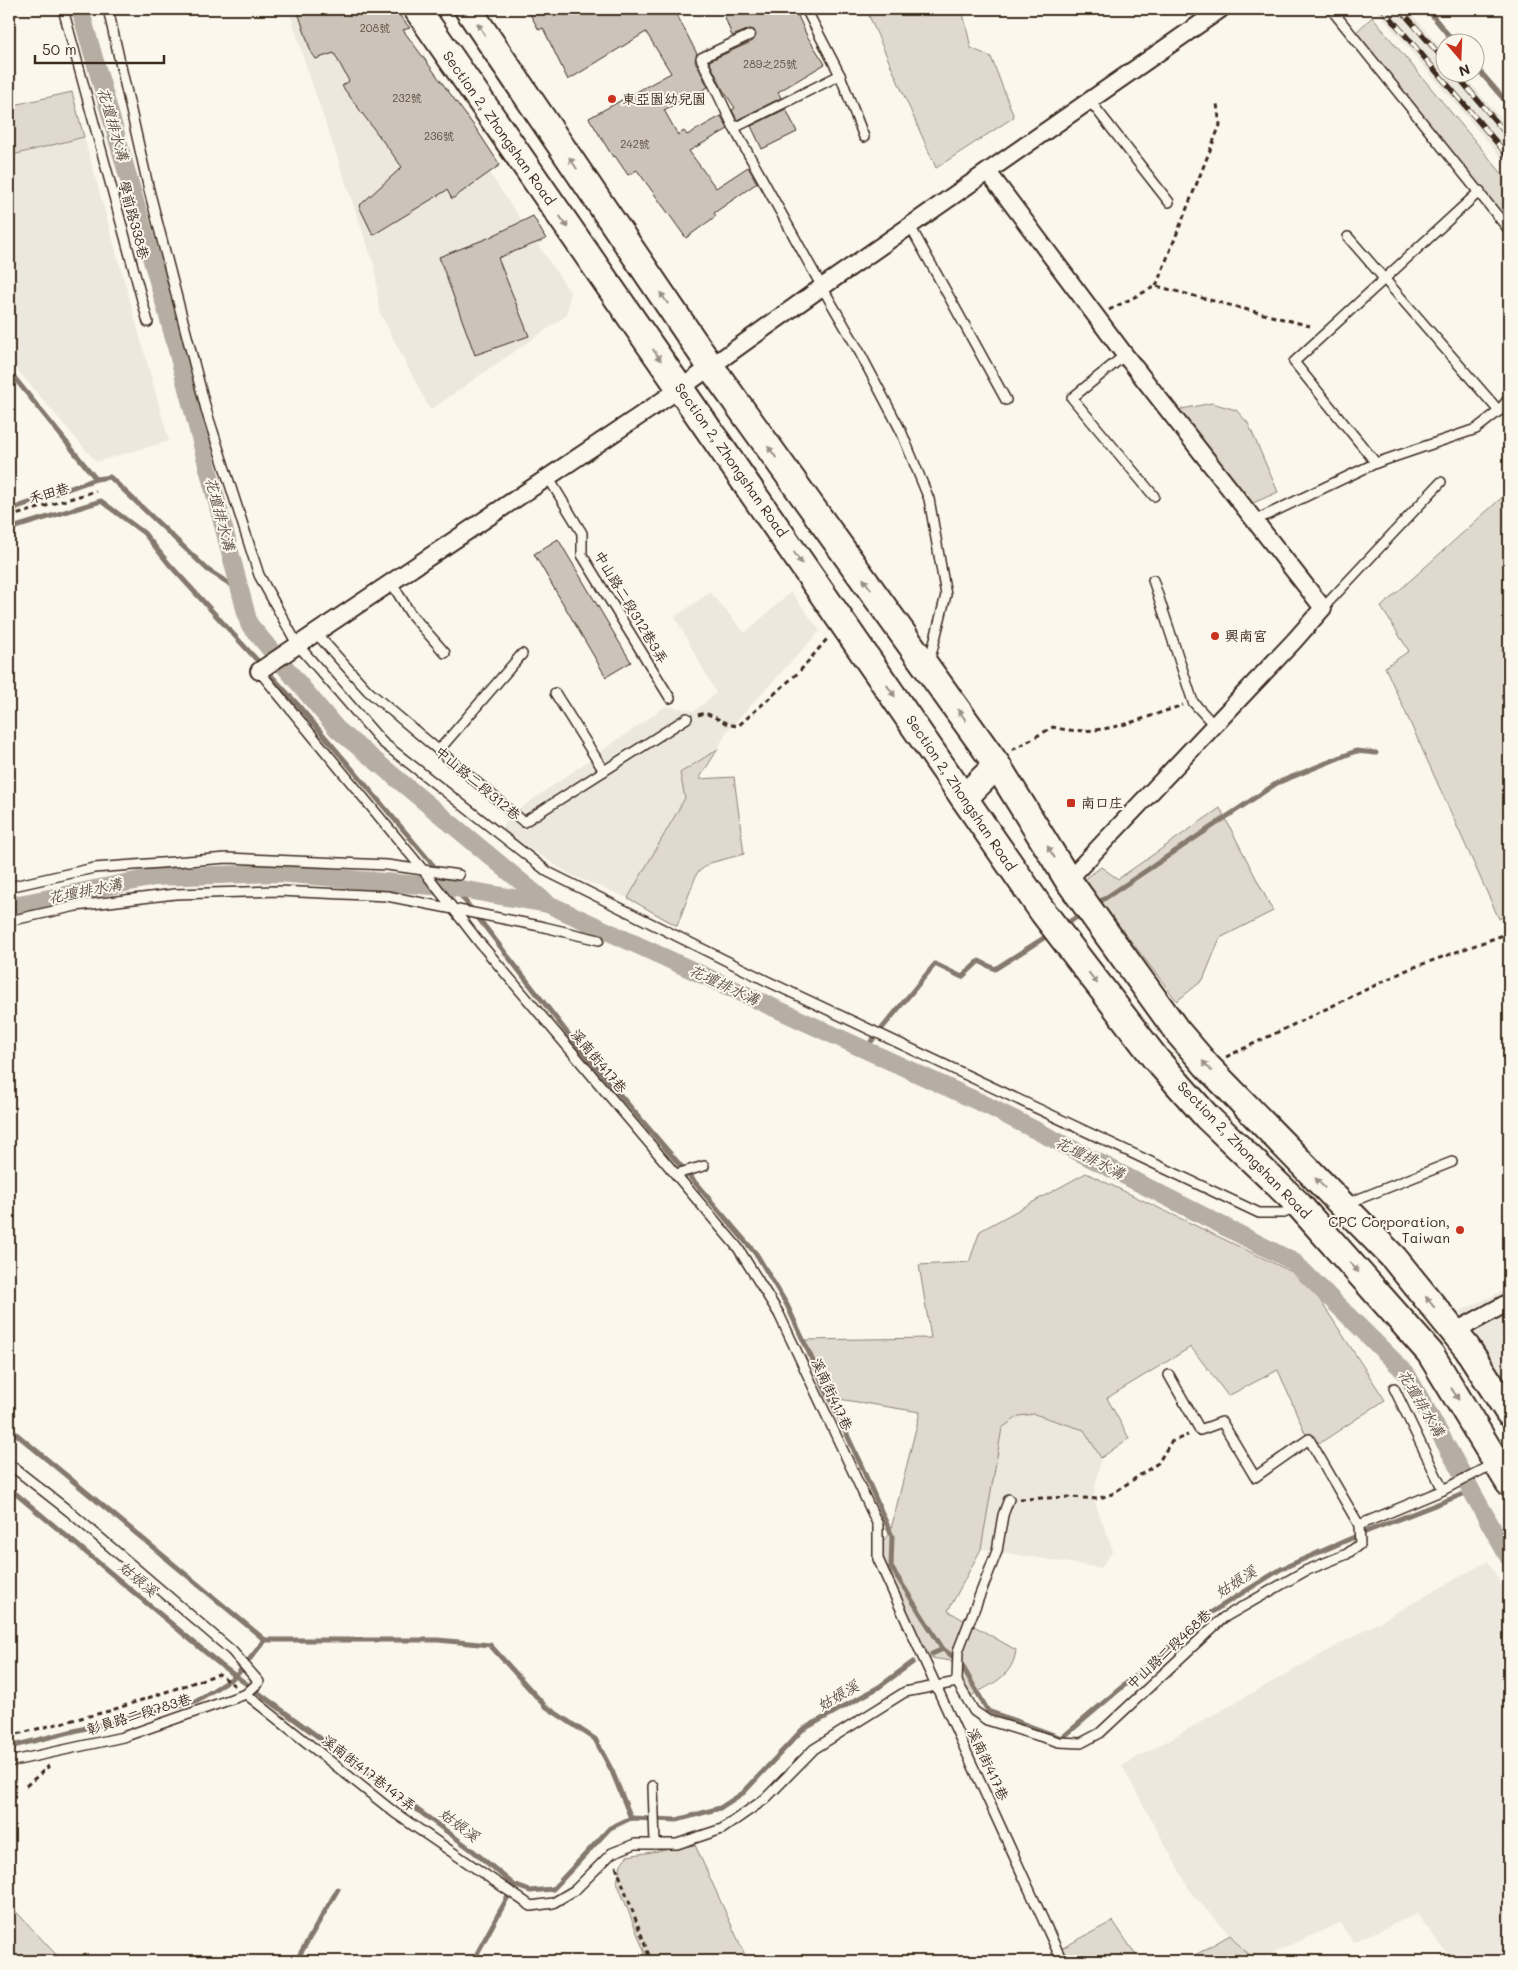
<svg xmlns="http://www.w3.org/2000/svg" width="1518" height="1970" font-family="Mali,'LXGW WenKai TC',sans-serif">
	<style>
		.built { fill: #ede8dd }
		.green { fill: #dfd9ce; stroke: #8d8276 }
		.lines { fill: none; stroke-linecap: round; stroke-linejoin: round }
		.stream { stroke: #85796d; stroke-width: 5 }
		.canal { stroke: #b6aea2; stroke-width: 18 }
		.building { fill: #ccc4b9; stroke: #3b2a1e }
		.lane-casing { stroke: #3b2a1e; stroke-width: 12 }
		.street-casing { stroke: #3b2a1e; stroke-width: 20 }
		.primary-casing { stroke: #3b2a1e; stroke-width: 30 }
		.path { stroke: #3b2a1e; stroke-width: 3; stroke-dasharray: 5 4; stroke-linecap: butt }
		.lane { stroke: #fbf7ec; stroke-width: 9 }
		.street { stroke: #fbf7ec; stroke-width: 16 }
		.primary { stroke: #fbf7ec; stroke-width: 26 }
		.rail-casing { stroke: #3b2a1e; stroke-width: 5.5 }
		.rail { stroke: #fbf7ec; stroke-width: 4; stroke-dasharray: 11; stroke-linecap: butt }
		.oneway { fill: #9b9085 }
		.poi-dot { fill: #c8321e; stroke: #fbf7ec; stroke-width: 2 }
		.labels { text-anchor: middle; stroke-width: 4; stroke-linejoin: round; paint-order: stroke }
		.number-label { font-size: 11px; fill: #5f5045 }
		.poi-label { font-size: 14px; fill: #3b2a1e; stroke: #fbf7ec; text-anchor: start }
		.street-label { font-size: 14px; fill: #3b2a1e; stroke: #fbf7ec }
		.water-label { font-size: 15px; font-style: italic; fill: #605246; stroke: #fbf7ec }
	</style>
	<rect width="100%" height="100%" fill="#fbf7ec"/>
	<filter id="ink" filterUnits="userSpaceOnUse"><feTurbulence type="fractalNoise" baseFrequency=".02" numOctaves="2"/><feDisplacementMap in="SourceGraphic" scale="10" xChannelSelector="R" yChannelSelector="G"/><feConvolveMatrix kernelMatrix="1 2 1 2 8 2 1 2 1" color-interpolation-filters="sRGB"/></filter>
	<g filter="url(#ink)">
		<g class="built">
			<polygon points="289,9 378,9 570,292 567,315 430,410 379,311 375,268 304,60"/>
			<polygon points="1375,9 1408,9 1445,53 1446,72 1462,73 1509,128 1509,167"/>
			<polygon points="84,137 169,441 96,462 9,360 9,156"/>
			<polygon points="710,592 745,633 791,592 820,631 727,731 718,749 680,773 685,798 628,898 571,875 500,829 518,810 666,706 695,711 716,693 675,617"/>
			<polygon points="1509,1288 1509,1393 1460,1311"/>
			<polygon points="1034,1414 1084,1430 1101,1458 1093,1497 1113,1551 1101,1568 981,1549 1002,1428 1019,1416"/>
			<polygon points="1488,1561 1509,1599 1509,1961 1453,1961 1417,1914 1353,1942 1340,1923 1254,1961 1192,1894 1122,1766"/>
		</g>
		<g class="green">
			<polygon points="866,9 962,9 971,48 991,57 1014,117 936,168"/>
			<polygon points="1372,17 1509,182 1509,224 1351,37"/>
			<polygon points="72,92 84,137 9,156 9,106"/>
			<polygon points="1212,403 1236,410 1248,423 1278,492 1251,504 1177,410"/>
			<polygon points="1509,491 1509,914 1499,919 1385,667 1409,651 1381,607"/>
			<polygon points="718,749 699,779 734,777 744,854 710,863 697,873 677,926 628,898 685,798 680,773"/>
			<polygon points="1220,808 1273,911 1220,938 1203,980 1177,1001 1084,880 1101,867 1118,879"/>
			<path d="M 1086,1173 L 1292,1272 L 1318,1297 L 1385,1400 L 1320,1443 L 1305,1433 L 1278,1370 L 1228,1396 L 1191,1347 L 1107,1398 L 1129,1438 L 1101,1458 L 1084,1430 L 1034,1414 L 1019,1416 L 1002,1428 L 981,1549 L 948,1611 L 1016,1650 C 1013,1678 989,1685 967,1698 L 951,1661 L 924,1657 L 877,1548 L 890,1533 L 920,1412 L 826,1397 L 802,1340 L 931,1338 L 919,1265 L 969,1262 L 980,1231 Z"/>
			<polygon points="695,1845 745,1955 742,1961 648,1961 617,1882 621,1864 627,1856"/>
			<polygon points="9,1904 62,1961 9,1961"/>
			<polygon points="1113,1921 1140,1961 1062,1961 1057,1951"/>
			<polygon points="1230,1935 1254,1961 1185,1961"/>
		</g>
		<g class="lines">
			<g class="stream">
				<polyline points="1427,9 1454,42"/>
				<polyline points="1476,67 1509,105"/>
				<polyline points="9,371 96,479 110,477 208,570 241,591"/>
				<polyline points="9,510 96,479"/>
				<polyline points="9,529 101,501 144,533 169,564 299,706 433,865 455,888 572,1039 757,1255 787,1305 861,1465 892,1536 891,1567 943,1649"/>
				<polyline points="1095,905 1277,783 1356,751 1376,753"/>
				<polyline points="1064,925 1082,914"/>
				<polyline points="865,1049 935,964 962,977 979,961 995,969 1050,934"/>
				<polyline points="9,1428 265,1640 438,1640 490,1645 545,1706 595,1739 612,1771 631,1818"/>
				<polyline points="9,1488 222,1666 472,1850 514,1885 530,1891 553,1889 610,1828 631,1818 677,1820 720,1808 743,1793 802,1730 879,1687 913,1662"/>
				<polyline points="932,1654 943,1649 960,1662 988,1711 1062,1738 1207,1615 1281,1569 1368,1531 1471,1491"/>
				<polyline points="9,1747 196,1701 236,1676 265,1640"/>
				<polyline points="296,1961 338,1889"/>
				<polyline points="473,1961 511,1891"/>
			</g>
			<g class="canal">
				<polyline points="80,9 168,316 249,624 337,729 548,904 988,1106 1294,1262 1406,1373 1509,1558"/>
				<polyline points="9,906 155,877 278,873 455,888 548,904"/>
			</g>
		</g>
		<g class="building">
			<polygon points="297,9 394,9 410,28 403,30 477,130 500,165 452,199 447,190 373,235 359,206 402,167 342,86 349,81 334,53 316,59 311,52"/>
			<polygon points="527,9 674,9 697,54 695,61 708,87 664,110 678,135 684,131 687,135 721,116 728,129 689,151 716,188 748,167 757,183 714,213 716,216 686,238 637,170 628,175 615,156 613,157 589,118 671,73 646,32 568,80 543,28 539,30"/>
			<polygon points="722,9 795,9 807,36 825,64 778,92 781,98 737,120 732,110 735,108 723,90 709,61 753,41 756,35 754,30 750,29 732,36"/>
			<polygon points="786,109 797,132 762,149 751,126"/>
			<polygon points="533,216 546,239 498,258 529,336 475,355 439,257 488,238"/>
			<polygon points="558,539 631,662 606,677 534,554"/>
		</g>
		<g class="lines">
			<defs>
				<g id="lane">
					<polyline points="63,9 148,322"/>
					<polyline points="108,9 149,190 207,413 259,575 297,644 382,742 548,872 767,981 1259,1213 1284,1213 1296,1206"/>
					<polyline points="806,9 840,75 864,137"/>
					<polyline points="1331,9 1509,230"/>
					<polyline points="750,35 701,58 734,128 822,287 859,351 901,431 929,499 946,595 929,663"/>
					<polyline points="1090,101 1169,202"/>
					<polyline points="734,128 840,75"/>
					<polyline points="910,226 1006,400"/>
					<polyline points="1348,237 1499,411"/>
					<polyline points="1125,355 1072,398 1154,496"/>
					<polyline points="1376,463 1294,362 1480,191"/>
					<polyline points="548,477 582,533 582,555 670,698"/>
					<polyline points="1254,521 1376,463 1476,429 1499,411 1509,398"/>
					<polyline points="1153,580 1193,702 1214,725"/>
					<polyline points="391,582 410,613 445,653"/>
					<polyline points="1323,608 1441,482"/>
					<polyline points="315,632 368,691 524,822 687,718"/>
					<polyline points="259,671 424,871 479,942 738,1248 779,1314 878,1525 878,1559 1062,1961"/>
					<polyline points="555,693 604,771"/>
					<polyline points="439,750 522,654"/>
					<polyline points="9,887 94,868 227,858 387,865 459,875"/>
					<polyline points="9,921 76,906 175,894 278,891 387,896 540,926 599,940"/>
					<polyline points="676,1174 704,1166"/>
					<polyline points="1346,1204 1452,1162"/>
					<polyline points="1169,1375 1200,1430 1222,1422 1255,1477 1309,1439 1359,1525"/>
					<polyline points="1394,1388 1443,1490"/>
					<polyline points="9,1464 70,1512 232,1651 259,1682 246,1694 123,1737 9,1762"/>
					<polyline points="957,1682 958,1651 997,1551 1003,1515 1009,1499"/>
					<polyline points="246,1694 395,1813 531,1906 553,1903 575,1890 612,1853 635,1844 677,1844 722,1829 765,1799 814,1749 905,1692 957,1682 974,1711 987,1720 1059,1742 1081,1743 1100,1733 1223,1618 1305,1571 1347,1554 1360,1544 1359,1525 1443,1490 1497,1462 1509,1448"/>
					<polyline points="653,1786 655,1844"/>
				</g>
				<g id="street">
					<polyline points="988,172 1125,355 1323,608 1294,641 1068,880"/>
					<polyline points="259,671 681,388 822,287 1221,9"/>
					<polyline points="1454,1332 1509,1302"/>
				</g>
				<g id="primary">
					<polyline points="417,9 1043,912 1155,1058 1207,1117 1298,1204 1430,1353 1509,1483"/>
					<polyline points="468,9 711,367 997,765 1068,880 1177,1031 1207,1066 1394,1258 1467,1348 1509,1413"/>
					<polyline points="964,798 997,765"/>
				</g>
			</defs>
			<use href="#lane" class="lane-casing"/>
			<use href="#street" class="street-casing"/>
			<use href="#primary" class="primary-casing"/>
			<g class="path">
				<polyline points="1156,286 1220,125 1217,104"/>
				<polyline points="1109,310 1156,286 1310,326"/>
				<polyline points="9,517 96,491"/>
				<path d="M 698,715 L 705,713 C 717,717 725,725 738,726 L 799,672 L 827,639"/>
				<path d="M 1012,750 L 1053,727 C 1098,739 1140,719 1183,705"/>
				<polyline points="1226,1057 1409,969 1509,933"/>
				<polyline points="1020,1499 1071,1497 1097,1499 1112,1494 1158,1463 1171,1442 1188,1435"/>
				<polyline points="9,1736 109,1711 219,1674 235,1686"/>
				<polyline points="26,1786 49,1766"/>
				<polyline points="616,1866 651,1961"/>
			</g>
			<use href="#lane" class="lane"/>
			<use href="#street" class="street"/>
			<use href="#primary" class="primary"/>
			<defs>
				<g id="rail">
					<polyline points="1383,9 1509,157"/>
					<polyline points="1400,9 1446,62"/>
					<polyline points="1454,72 1509,137"/>
				</g>
			</defs>
			<use href="#rail" class="rail-casing"/>
			<use href="#rail" class="rail"/>
		</g>
		<defs><path id="oneway-solid" d="M-6-.8H1V-3.2L6.5 0L1 3.2V.8H-6Z" transform="scale(1.25)"/></defs>
		<g class="oneway">
			<use href="#oneway-solid" transform="translate(481 29) rotate(-124)"/>
			<use href="#oneway-solid" transform="translate(573 163) rotate(-124)"/>
			<use href="#oneway-solid" transform="translate(564 222) rotate(55)"/>
			<use href="#oneway-solid" transform="translate(664 298) rotate(-124)"/>
			<use href="#oneway-solid" transform="translate(657 355) rotate(55)"/>
			<use href="#oneway-solid" transform="translate(772 452) rotate(-126)"/>
			<use href="#oneway-solid" transform="translate(798 558) rotate(55)"/>
			<use href="#oneway-solid" transform="translate(867 584) rotate(-126)"/>
			<use href="#oneway-solid" transform="translate(891 691) rotate(55)"/>
			<use href="#oneway-solid" transform="translate(962 715) rotate(-125)"/>
			<use href="#oneway-solid" transform="translate(1051 852) rotate(-122)"/>
			<use href="#oneway-solid" transform="translate(1093 978) rotate(52)"/>
			<use href="#oneway-solid" transform="translate(1207 1066) rotate(-132)"/>
			<use href="#oneway-solid" transform="translate(1320 1183) rotate(-134)"/>
			<use href="#oneway-solid" transform="translate(1354 1267) rotate(49)"/>
			<use href="#oneway-solid" transform="translate(1430 1302) rotate(-129)"/>
			<use href="#oneway-solid" transform="translate(1455 1394) rotate(58)"/>
		</g>
	</g>
	<g class="poi-dot">
		<circle cx="612" cy="99" r="5"/>
		<circle cx="1215" cy="636" r="5"/>
		<rect x="1066" y="798" width="10" height="10" rx="2.5"/>
		<circle cx="1460" cy="1230" r="5"/>
	</g>
	<g class="labels">
		<g class="number-label">
			<text x="375" y="32">208號</text>
			<text x="770" y="68">289之25號</text>
			<text x="407" y="102">232號</text>
			<text x="439" y="140">236號</text>
			<text x="635" y="148">242號</text>
		</g>
		<g class="poi-label">
			<text x="622" y="104">東亞園幼兒園</text>
			<text x="1225" y="641">興南宮</text>
			<text x="1081" y="808">南口庄</text>
			<text x="1450" y="1227" text-anchor="end">CPC Corporation,<tspan x="1450" dy="16">Taiwan</tspan></text>
		</g>
		<g class="street-label">
			<text transform="translate(499 128) rotate(55)" y="5">Section 2, Zhongshan Road</text>
			<text transform="translate(134 220) rotate(75)" y="5">學前路338巷</text>
			<text transform="translate(731 460) rotate(55)" y="5">Section 2, Zhongshan Road</text>
			<text transform="translate(49 493) rotate(-16)" y="5">禾田巷</text>
			<text transform="translate(631 607) rotate(59)" y="5">中山路二段312巷3弄</text>
			<text transform="translate(478 783) rotate(40)" y="5">中山路二段312巷</text>
			<text transform="translate(961 793) rotate(56)" y="5">Section 2, Zhongshan Road</text>
			<text transform="translate(599 1061) rotate(50)" y="5">溪南街417巷</text>
			<text transform="translate(1244 1150) rotate(46)" y="5">Section 2, Zhongshan Road</text>
			<text transform="translate(832 1394) rotate(65)" y="5">溪南街417巷</text>
			<text transform="translate(1169 1649) rotate(-43)" y="5">中山路二段468巷</text>
			<text transform="translate(139 1714) rotate(-17)" y="5">彰員路二段783巷</text>
			<text transform="translate(988 1764) rotate(65)" y="5">溪南街417巷</text>
			<text transform="translate(369 1773) rotate(38)" y="5">溪南街417巷147弄</text>
		</g>
		<g class="water-label">
			<text transform="translate(113 124) rotate(74)" y="5">花壇排水溝</text>
			<text transform="translate(220 514) rotate(75)" y="5">花壇排水溝</text>
			<text transform="translate(85 891) rotate(-11)" y="5">花壇排水溝</text>
			<text transform="translate(724 985) rotate(25)" y="5">花壇排水溝</text>
			<text transform="translate(1090 1158) rotate(27)" y="5">花壇排水溝</text>
			<text transform="translate(1421 1403) rotate(59)" y="5">花壇排水溝</text>
			<text transform="translate(138 1579) rotate(40)" y="5">姑娘溪</text>
			<text transform="translate(1236 1582) rotate(-32)" y="5">姑娘溪</text>
			<text transform="translate(838 1696) rotate(-30)" y="5">姑娘溪</text>
			<text transform="translate(459 1825) rotate(37)" y="5">姑娘溪</text>
		</g>
	</g>
	<rect width="1518" height="1970" fill="none" stroke="#fbf7ec" stroke-width="30"/>
	<rect x="15" y="15" width="1488" height="1940" fill="none" stroke="#3b2a1e" stroke-width="2" filter="url(#ink)"/>
	<g transform="translate(1460 58) rotate(161)"><circle r="24" fill="#fbf7ec" stroke="#aea59a"/>
	<path d="M0-4L9 19L0 12L-9 19Z" fill="#c8321e"/>
	<text y="-8" font-size="14" font-weight="bold" text-anchor="middle" fill="#3b2a1e">N</text>
	</g>
	<path d="M35 55v8h129v-8" fill="none" stroke="#3b2a1e" stroke-width="2.5"/>
	<text x="42" y="55" font-size="15" fill="#3b2a1e" stroke="#fbf7ec" stroke-width="4" paint-order="stroke">50 m</text>
</svg>
